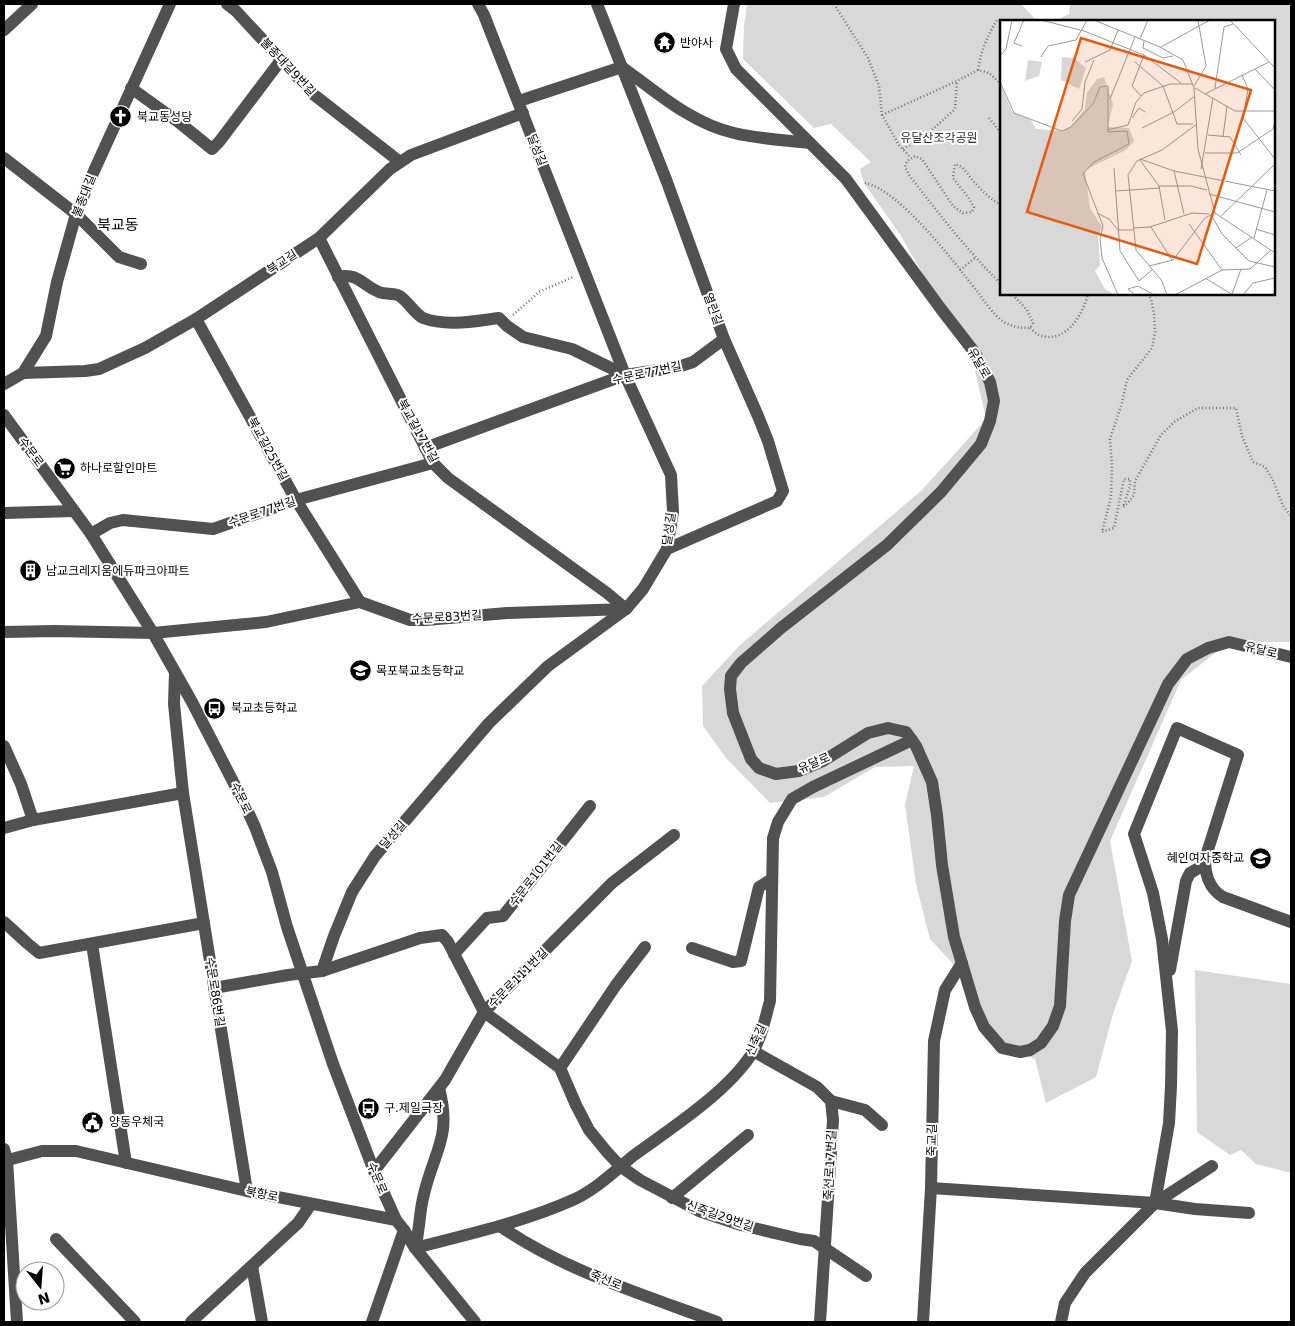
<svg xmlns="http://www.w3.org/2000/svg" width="1295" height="1326" font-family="'DejaVu Sans','Noto Sans KR',sans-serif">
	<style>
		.green { fill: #d8d8d8 }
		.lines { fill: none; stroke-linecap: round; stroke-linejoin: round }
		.path { stroke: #737373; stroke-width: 2.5; stroke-dasharray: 1 2.5; stroke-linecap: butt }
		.minor { stroke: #515151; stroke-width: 12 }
		.labels { text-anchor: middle; stroke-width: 4; stroke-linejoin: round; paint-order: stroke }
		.poi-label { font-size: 12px; fill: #000; stroke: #fff; text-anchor: start }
		.street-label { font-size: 12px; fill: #000; stroke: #fff }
		.park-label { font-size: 12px; fill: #2f2f2f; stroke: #fff }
		.quarter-label { font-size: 15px; fill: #000; stroke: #fff }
		.inset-road { fill: none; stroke: #999; stroke-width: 1 }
		.view { fill: #e8590c; fill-opacity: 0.15; stroke: #e8590c; stroke-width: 2.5 }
		.inset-edge { fill: none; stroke: #000; stroke-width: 2.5 }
	</style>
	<rect width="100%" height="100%" fill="#fff"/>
	<g class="green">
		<polygon points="747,4 1021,4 1037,21 1001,21 1001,294 1274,294 1274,21 1055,21 1069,14 1070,4 1291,4 1291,642 1229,642 1181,680 1110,841 1132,961 1113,1014 1096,1077 1046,1103 1035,1059 985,1039 966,978 930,939 916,884 905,805 914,766 875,767 824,797 770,803 726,758 703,726 702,686 740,645 922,490 986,419 973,362 901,236 864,183 860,169 871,162 831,124 814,128 743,59 744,25"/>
		<polygon points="1195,970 1291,984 1291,1173 1256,1164 1241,1150 1230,1155 1197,1132"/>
	</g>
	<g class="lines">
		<g class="path">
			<polyline points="834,4 868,58 879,86 882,115 899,145 911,158"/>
			<path d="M 978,70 C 981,51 987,36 997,20"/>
			<polyline points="882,115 957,81 978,70 989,73 1001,84"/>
			<polyline points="989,118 1001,133"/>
			<polyline points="903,149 924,137 955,109 957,82"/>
			<path d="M 865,183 C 900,190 954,262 976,290 C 984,300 993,315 1004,322 C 1012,327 1021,328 1030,328 L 1033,323 L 1027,310 L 1012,294"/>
			<path d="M 1001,205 C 992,200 984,193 977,185 C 969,178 966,167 955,164 L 953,178 L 968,197 L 974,207 L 972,212 L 963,213 L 953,206 L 922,159 L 915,156 L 907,161 L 905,167 L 909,175 C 938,213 967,250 1001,284"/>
			<polyline points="960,270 975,258"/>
			<polyline points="1148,294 1151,299 1154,314 1155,332 1152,348 1127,380 1122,403 1110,439 1112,466 1111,497 1102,532 1114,528 1124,479 1130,479 1130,486 1123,507 1128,503 1134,495 1135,481 1161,435 1174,422 1198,408 1236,408 1242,436 1253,462 1265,467 1272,478 1283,506 1291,516"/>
			<polyline points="513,315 539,292 573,277"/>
			<path d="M 1030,328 C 1033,330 1036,334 1039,335 C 1066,345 1083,314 1088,294"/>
		</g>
		<g class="minor">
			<polyline points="227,4 236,11 313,94 400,162"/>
			<polyline points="597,4 667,182 724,339 758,416 768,441 783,491 777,501 667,549"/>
			<polyline points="734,4 726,49 736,69 846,179 941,309 975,353 990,382 994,401 990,421 981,444 941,492 887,545 781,628 741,663 731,676 730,689 733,713 751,759 759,768 776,774 799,771 823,761 868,733 888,728 906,732 916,746 932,782 937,815 942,865 954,937 975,1007 984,1027 1002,1048 1020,1052 1030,1050 1041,1043 1053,1026 1060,1006 1065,921 1069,895 1168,684 1187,659 1208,648 1229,642 1291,657"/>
			<polyline points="4,30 32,4"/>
			<polyline points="131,88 181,124 212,149 219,142 281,60"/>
			<path d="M 519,101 L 622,67 C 655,91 692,124 734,133 C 759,139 785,140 810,143"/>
			<polyline points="4,158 76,214 119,257 141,264"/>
			<polyline points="319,238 433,463 448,478 607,593 626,609"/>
			<path d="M 338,277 C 358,272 363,286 379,292 C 386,295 396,292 401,297 C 409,303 415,314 423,318 C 447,327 475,321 499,318 L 507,326 L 523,337 L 572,349 L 625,375"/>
			<polyline points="196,319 296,500 360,602"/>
			<polyline points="23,373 85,371 99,369 145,348 196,319 319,238 390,169 411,155 523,113"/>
			<polyline points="4,384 23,373 46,336 57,282 76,214 94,171 170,4"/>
			<polyline points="4,415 91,534 153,633 192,702 243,801 255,827 272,872 287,927 333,1064 374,1171 396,1220"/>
			<polyline points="425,448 625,375 678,367 693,362 724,339"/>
			<polyline points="4,513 74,511"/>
			<polyline points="91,534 110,523 123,520 213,529 296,500 433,463"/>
			<polyline points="4,632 55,631 153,633 266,622 360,602 410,620 426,620 507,613 626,609"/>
			<polyline points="175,673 174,704 183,793 247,1191"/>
			<polyline points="4,746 21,784 33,820"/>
			<polyline points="4,828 33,820 183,793"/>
			<polyline points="4,922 27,943 39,953 204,923"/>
			<polyline points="92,944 126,1163"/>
			<polyline points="692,948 733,962 741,961 759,887 772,879"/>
			<polyline points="454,954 487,918 503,916 590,806"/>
			<polyline points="1170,970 1186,881 1190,873 1204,865"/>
			<polyline points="322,971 420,938 442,935 448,942 484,1012 560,1068 576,1105 589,1130 607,1152 620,1166 640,1180 699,1211 741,1225 800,1239 814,1241 866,1276"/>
			<polyline points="214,988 288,975 322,971 334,936 352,892 375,856 489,723 548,666 626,609 643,589 667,549 673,512 671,475 625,375 484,15 478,4"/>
			<polyline points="753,1051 817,1087 831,1101 833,1120 820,1322"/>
			<polyline points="560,1068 616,985 645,947"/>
			<path d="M 439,1088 C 452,1137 434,1151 424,1194 C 419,1212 420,1230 415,1248 C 469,1234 524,1222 575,1199 C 596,1189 615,1171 633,1156 C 670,1129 726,1093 751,1055 C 761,1040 765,1019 770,1001 L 773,838 L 778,822 L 792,799 L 813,787 L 912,740"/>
			<polyline points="831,1101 865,1110 882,1125"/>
			<polyline points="4,1149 7,1160 17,1322"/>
			<polyline points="4,1161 42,1151 76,1151 247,1191 396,1220 404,1230 415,1248 475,1322"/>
			<polyline points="374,1171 445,1080 484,1012 612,883 674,835"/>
			<polyline points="931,1188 1155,1203 1195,1209 1249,1213"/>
			<polyline points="672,1198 748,1135"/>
			<path d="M 1155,1203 L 1169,1123 L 1171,1086 L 1172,1031 L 1162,939 L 1153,893 L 1134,834 L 1177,728 L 1238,755 L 1206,856 C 1203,871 1209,889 1223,897 L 1291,922"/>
			<path d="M 500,1226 C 565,1271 644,1295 717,1322"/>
			<polyline points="56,1239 135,1322"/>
			<polyline points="252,1266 262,1322"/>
			<polyline points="191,1322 298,1223 311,1204"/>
			<polyline points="372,1322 404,1230"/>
			<polyline points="923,1322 931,1188 934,1041 945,990 962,963"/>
			<polyline points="1061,1322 1065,1303 1085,1273 1155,1203 1212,1166"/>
		</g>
	</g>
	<defs>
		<symbol id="temple-disc" viewBox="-11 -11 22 22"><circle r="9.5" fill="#000" stroke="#fff"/><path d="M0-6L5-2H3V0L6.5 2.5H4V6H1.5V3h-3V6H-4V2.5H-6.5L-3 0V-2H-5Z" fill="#fff"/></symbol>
		<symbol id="church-disc" viewBox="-11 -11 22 22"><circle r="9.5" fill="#000" stroke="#fff"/><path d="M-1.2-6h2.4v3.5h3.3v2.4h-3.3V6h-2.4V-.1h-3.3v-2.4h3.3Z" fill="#fff"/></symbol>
		<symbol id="supermarket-disc" viewBox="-11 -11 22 22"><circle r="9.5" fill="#000" stroke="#fff"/><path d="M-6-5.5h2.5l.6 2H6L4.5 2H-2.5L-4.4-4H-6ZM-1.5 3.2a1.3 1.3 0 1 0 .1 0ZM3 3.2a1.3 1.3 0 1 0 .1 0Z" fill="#fff"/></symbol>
		<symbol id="building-disc" viewBox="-11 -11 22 22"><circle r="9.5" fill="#000" stroke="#fff"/><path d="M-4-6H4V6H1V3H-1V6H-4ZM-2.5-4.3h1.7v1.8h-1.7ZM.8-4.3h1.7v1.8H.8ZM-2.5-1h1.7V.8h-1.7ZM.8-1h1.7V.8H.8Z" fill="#fff"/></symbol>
		<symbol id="school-disc" viewBox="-11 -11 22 22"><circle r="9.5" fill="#000" stroke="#fff"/><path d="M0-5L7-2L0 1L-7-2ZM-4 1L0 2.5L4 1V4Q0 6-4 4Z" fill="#fff"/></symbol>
		<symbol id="bus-disc" viewBox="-11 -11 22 22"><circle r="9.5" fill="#000" stroke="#fff"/><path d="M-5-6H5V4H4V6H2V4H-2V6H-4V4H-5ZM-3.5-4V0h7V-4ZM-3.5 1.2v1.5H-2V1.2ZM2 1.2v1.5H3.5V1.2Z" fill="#fff"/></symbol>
		<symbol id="civic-disc" viewBox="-11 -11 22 22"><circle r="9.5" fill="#000" stroke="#fff"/><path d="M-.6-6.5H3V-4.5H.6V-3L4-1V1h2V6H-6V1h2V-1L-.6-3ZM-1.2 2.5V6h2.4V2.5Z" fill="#fff"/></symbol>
	</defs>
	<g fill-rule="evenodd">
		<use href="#temple-disc" x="652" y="30" width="25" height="25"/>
		<use href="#church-disc" x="108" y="104" width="25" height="25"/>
		<use href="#supermarket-disc" x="52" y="456" width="25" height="25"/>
		<use href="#building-disc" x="18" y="558" width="25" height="25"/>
		<use href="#school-disc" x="348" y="658" width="25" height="25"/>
		<use href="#bus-disc" x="202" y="696" width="25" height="25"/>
		<use href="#school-disc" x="1248" y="846" width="25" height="25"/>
		<use href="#bus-disc" x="356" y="1096" width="25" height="25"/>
		<use href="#civic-disc" x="80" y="1110" width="25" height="25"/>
	</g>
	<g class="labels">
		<g class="poi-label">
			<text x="680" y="47">반야사</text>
			<text x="137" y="121">북교동성당</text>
			<text x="80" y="472">하나로할인마트</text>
			<text x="46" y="575">남교크레지움에듀파크아파트</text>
			<text x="376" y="675">목포북교초등학교</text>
			<text x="231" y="712">북교초등학교</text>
			<text x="1244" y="862" text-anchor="end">혜인여자중학교</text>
			<text x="384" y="1112">구.제일극장</text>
			<text x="109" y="1126">양동우체국</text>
		</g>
		<g class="street-label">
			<text transform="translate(288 67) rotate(47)" y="4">불종대길9번길</text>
			<text transform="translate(537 150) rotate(69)" y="4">달성길</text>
			<text transform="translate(84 196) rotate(-69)" y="4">불종대길</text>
			<text transform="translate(282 262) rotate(-33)" y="4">북교길</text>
			<text transform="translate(713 309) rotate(70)" y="4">열린길</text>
			<text transform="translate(979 363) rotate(60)" y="4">유달로</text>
			<text transform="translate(647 373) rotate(-12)" y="4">수문로77번길</text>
			<text transform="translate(418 431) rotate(61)" y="4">북교길17번길</text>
			<text transform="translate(268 449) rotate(61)" y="4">북교길25번길</text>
			<text transform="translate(31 452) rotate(54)" y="4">수문로</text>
			<text transform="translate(262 512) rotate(-19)" y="4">수문로77번길</text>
			<text transform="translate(669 529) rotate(-82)" y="4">달성길</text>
			<text transform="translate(447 617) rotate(-3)" y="4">수문로83번길</text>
			<text transform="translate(1261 650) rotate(14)" y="4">유달로</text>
			<text transform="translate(814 763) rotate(-23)" y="4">유달로</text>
			<text transform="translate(241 798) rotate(64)" y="4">수문로</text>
			<text transform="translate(393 835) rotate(-49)" y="4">달성길</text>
			<text transform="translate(536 874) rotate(-52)" y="4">수문로101번길</text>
			<text transform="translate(518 978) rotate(-45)" y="4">수문로111번길</text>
			<text transform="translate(215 992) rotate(81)" y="4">수문로86번길</text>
			<text transform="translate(756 1040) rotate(-66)" y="4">신죽길</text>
			<text transform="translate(932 1140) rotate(-89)" y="4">죽교길</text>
			<text transform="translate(830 1165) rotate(-87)" y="4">죽선로17번길</text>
			<text transform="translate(377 1178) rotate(67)" y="4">수문로</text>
			<text transform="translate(262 1194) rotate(12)" y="4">북항로</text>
			<text transform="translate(720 1216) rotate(19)" y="4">신죽길29번길</text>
			<text transform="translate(606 1280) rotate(22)" y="4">죽선로</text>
		</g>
		<g class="park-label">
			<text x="939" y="142">유달산조각공원</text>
		</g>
		<g class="quarter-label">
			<text x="118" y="230">북교동</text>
		</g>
	</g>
	<g transform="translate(1000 20)">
		<rect width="275" height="275" fill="#fff"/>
		<path d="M 62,37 L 74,38 L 86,48 L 79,69 L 61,60 ZM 28,40 L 42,42 L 39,56 L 25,61 ZM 104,57 L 113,84 L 108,107 L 129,108 L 134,121 L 126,130 L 85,150 L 90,188 L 102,207 L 98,216 L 100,245 L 95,251 L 105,269 L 115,275 L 0,275 L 0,63 L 12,92 L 31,100 L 36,109 L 62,111 L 70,107 L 85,89 L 87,73 L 97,59 Z" fill="#d8d8d8"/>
		<path class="inset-road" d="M 41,0 L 84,11 L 144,35 L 181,63M 94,0 L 160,27 L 183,40 L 194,68 L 198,129 L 215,193 L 275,233M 230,0 L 275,48M 140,19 L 148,0M 144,21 L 143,28 L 163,38 L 173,36M 22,26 L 14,23 L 24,0M 161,27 L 210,0M 0,36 L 6,29 L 12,0M 41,37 L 48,26 L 76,20 L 87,0M 85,42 L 110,30 L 118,10M 135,42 L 163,66 L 177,104 L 193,104M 255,49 L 275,70M 242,55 L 248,69 L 243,98 L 275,139M 0,62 L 14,93 L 62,111 L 71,107 L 93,84 L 100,67 L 108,66 L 108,112 L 127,111 L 129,124 L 94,142 L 83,154 L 103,206 L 100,219 L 102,238 L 118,275M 194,66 L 206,46 L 198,0M 195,68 L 235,91 L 275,91M 215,68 L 224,7 L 233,4M 205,74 L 269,42M 141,76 L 132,66 L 144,35M 110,79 L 135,17M 132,98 L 139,88 L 145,92M 72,101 L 82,89 L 85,62 L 94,40M 142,108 L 174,92 L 195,76M 107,110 L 128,105 L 136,82 L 144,73 L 170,64 L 193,64M 208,115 L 230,117 L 241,135M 223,117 L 227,86M 205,133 L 237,133 L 273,109 L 275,101M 140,139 L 174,151 L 275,171M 140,140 L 159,166 L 165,200M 114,148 L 120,231 L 139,261 L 152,250M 201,149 L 213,78M 174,151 L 184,194M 159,166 L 191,166 L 207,170M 116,171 L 160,168M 209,174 L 275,192M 97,193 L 109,199 L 118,210 L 133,210M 211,194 L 222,214 L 249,241 L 275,247M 221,196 L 275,144M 189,204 L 222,250M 151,207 L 172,240M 133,208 L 150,207 L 192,193 L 209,194M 256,209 L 275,215M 254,218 L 267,170M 236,228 L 252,217M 149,246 L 173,240 L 205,198 L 215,193M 205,258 L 233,275M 133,273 L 128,269 L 138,266 L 154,275M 232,274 L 241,249M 167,275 L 162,261 L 136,230 L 128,155 L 137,141 L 162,130 L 197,104M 175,275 L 222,250 L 250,249 L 271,230M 243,275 L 253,263 L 275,258"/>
		<path class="view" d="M 81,18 L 251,70 L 197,244 L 27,192 Z"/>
		<rect width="275" height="275" class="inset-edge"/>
	</g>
	<rect width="1295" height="1326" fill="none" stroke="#000000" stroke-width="10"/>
	<g transform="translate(40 1286) rotate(163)"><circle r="24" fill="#ffffff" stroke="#999999"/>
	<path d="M0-4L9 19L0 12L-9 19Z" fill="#000000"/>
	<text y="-8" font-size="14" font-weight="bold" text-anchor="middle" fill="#000000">N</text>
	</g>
</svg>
